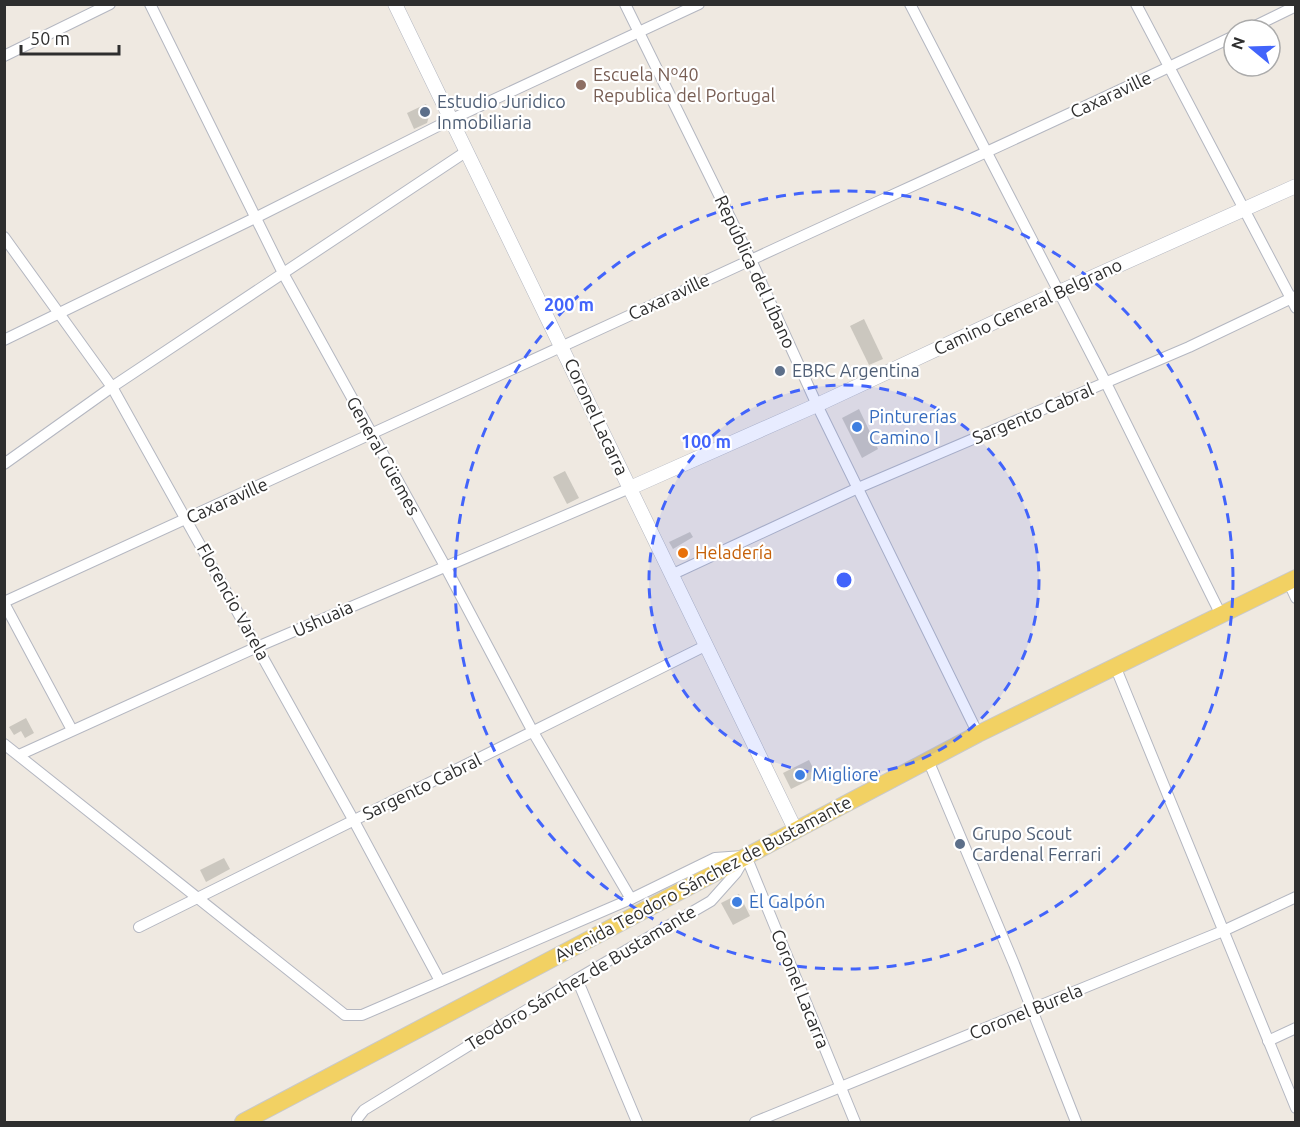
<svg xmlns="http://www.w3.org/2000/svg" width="1300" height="1127" font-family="Ubuntu,sans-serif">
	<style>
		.building { fill: #cbc7bf }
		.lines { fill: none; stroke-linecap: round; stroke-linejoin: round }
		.minor-casing { stroke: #b4b7c1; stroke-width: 12 }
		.tertiary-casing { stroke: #b4b7c1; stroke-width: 15 }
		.primary-casing { stroke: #c9c9c9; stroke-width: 18 }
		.minor { stroke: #fff; stroke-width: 10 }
		.tertiary { stroke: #fff; stroke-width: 14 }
		.primary { stroke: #f2d163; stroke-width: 16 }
		.ring { fill: none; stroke: #4264fb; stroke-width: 3; stroke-dasharray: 10 8 }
		.education-dot { fill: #8d6e63; stroke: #fff; stroke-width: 2 }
		.service-dot { fill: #5c6f8a; stroke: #fff; stroke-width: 2 }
		.shop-dot { fill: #3f7fe0; stroke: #fff; stroke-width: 2 }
		.food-dot { fill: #e8710a; stroke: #fff; stroke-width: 2 }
		.labels { text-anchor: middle; stroke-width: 4.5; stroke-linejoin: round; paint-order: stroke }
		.education-label { font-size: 18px; fill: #785e54; stroke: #fff; text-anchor: start }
		.street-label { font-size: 18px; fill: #2e2e2e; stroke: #fff }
		.service-label { font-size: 18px; fill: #4e5e75; stroke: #fff; text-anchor: start }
		.shop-label { font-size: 18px; fill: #366cbe; stroke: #fff; text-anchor: start }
		.food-label { font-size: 18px; fill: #c56008; stroke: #fff; text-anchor: start }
		.centre { fill: #4264fb; stroke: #fff; stroke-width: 3 }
		.ring-label { font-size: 18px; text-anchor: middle; font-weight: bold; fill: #4264fb; stroke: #fff; stroke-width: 4.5; stroke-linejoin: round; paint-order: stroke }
	</style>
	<rect width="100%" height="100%" fill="#efe9e1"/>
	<g class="building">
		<polygon points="426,104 430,113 427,123 414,129 407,113"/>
		<polygon points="864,319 883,359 869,365 850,326"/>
		<polygon points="859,409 878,449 862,458 842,418"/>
		<polygon points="565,471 579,498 567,504 553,477"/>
		<polygon points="690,532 693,537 673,549 669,542"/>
		<polygon points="26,718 34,733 25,738 21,731 14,735 9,727"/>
		<polygon points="809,760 817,776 791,789 783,773"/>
		<polygon points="224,858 230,869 206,882 200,870"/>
		<polygon points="739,894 750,916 733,925 721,903"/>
	</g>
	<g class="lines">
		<defs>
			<g id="minor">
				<polyline points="150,4 284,275 445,566 533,732 631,899"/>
				<polyline points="625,4 751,260 817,405 978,734"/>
				<polyline points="910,4 1106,383 1221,615"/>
				<polyline points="1136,4 1296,308"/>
				<polyline points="1247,30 1296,6"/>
				<polyline points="4,56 110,4"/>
				<polyline points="4,237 112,387 354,821 440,981"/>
				<polyline points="4,340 257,217 452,119 699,4"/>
				<polyline points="4,464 112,387 467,151"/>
				<polyline points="671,575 858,488 1189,347 1296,296"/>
				<polyline points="1288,581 1296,598"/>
				<path d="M 4,602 C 238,496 470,388 703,282 C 880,200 1058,121 1234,36"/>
				<polyline points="4,603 72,730"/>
				<polyline points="1115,666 1296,1108"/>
				<polyline points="4,744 345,1015 362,1015 631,899 715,858 743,856"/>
				<polyline points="19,755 257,647 630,488"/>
				<polyline points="928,760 1014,964 1076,1122"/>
				<polyline points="746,856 855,1122"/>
				<polyline points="139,927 705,646"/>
				<polyline points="577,979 637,1122"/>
				<polyline points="1268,1041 1296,1028"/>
				<polyline points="357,1122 357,1119 364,1110 577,979 711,901 736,873 744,859"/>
				<polyline points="755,1122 1223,931 1296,897"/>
			</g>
			<g id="tertiary">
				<polyline points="395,4 795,829"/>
				<polyline points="630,488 817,405 1059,292 1296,186"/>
			</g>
			<polyline id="primary" points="243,1122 978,734 1296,578"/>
		</defs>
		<use href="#minor" class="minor-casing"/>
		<use href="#tertiary" class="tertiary-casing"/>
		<use href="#primary" class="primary-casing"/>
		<use href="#minor" class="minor"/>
		<use href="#tertiary" class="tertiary"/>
		<use href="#primary" class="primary"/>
	</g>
	<circle cx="844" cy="580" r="195" fill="#4264fb" fill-opacity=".12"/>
	<g class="ring">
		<circle cx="844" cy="580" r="195"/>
		<circle cx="844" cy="580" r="389"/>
	</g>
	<circle class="education-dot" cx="581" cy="85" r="6"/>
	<g class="service-dot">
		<circle cx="425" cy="112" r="6"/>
		<circle cx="780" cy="371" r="6"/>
		<circle cx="960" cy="844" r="6"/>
	</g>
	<g class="shop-dot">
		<circle cx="857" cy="427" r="6"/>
		<circle cx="800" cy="775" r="6"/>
		<circle cx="737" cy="902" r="6"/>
	</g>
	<circle class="food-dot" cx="683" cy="553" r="6"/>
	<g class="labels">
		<g class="education-label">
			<text x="593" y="81">Escuela Nº40<tspan x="593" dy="21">Republica del Portugal</tspan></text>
		</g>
		<g class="street-label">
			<text transform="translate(1111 95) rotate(-25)" y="6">Caxaraville</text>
			<text transform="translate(755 272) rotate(65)" y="6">República del Líbano</text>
			<text transform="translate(669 297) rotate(-25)" y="6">Caxaraville</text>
			<text transform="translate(1028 307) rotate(-25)" y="6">Camino General Belgrano</text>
			<text transform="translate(1033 414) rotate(-23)" y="6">Sargento Cabral</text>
			<text transform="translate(596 417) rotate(65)" y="6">Coronel Lacarra</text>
			<text transform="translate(383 456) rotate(61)" y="6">General Güemes</text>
			<text transform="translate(227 501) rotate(-24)" y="6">Caxaraville</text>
			<text transform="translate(233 602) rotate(61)" y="6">Florencio Varela</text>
			<text transform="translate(323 619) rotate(-24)" y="6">Ushuaia</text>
			<text transform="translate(422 787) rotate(-26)" y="6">Sargento Cabral</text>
			<text transform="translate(703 879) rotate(-28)" y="6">Avenida Teodoro Sánchez de Bustamante</text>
			<text transform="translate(581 978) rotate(-31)" y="6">Teodoro Sánchez de Bustamante</text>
			<text transform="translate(800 989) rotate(68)" y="6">Coronel Lacarra</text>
			<text transform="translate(1026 1012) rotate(-22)" y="6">Coronel Burela</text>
		</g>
		<g class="service-label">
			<text x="437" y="108">Estudio Juridico<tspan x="437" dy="21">Inmobiliaria</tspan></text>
			<text x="792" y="377">EBRC Argentina</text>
			<text x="972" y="840">Grupo Scout<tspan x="972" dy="21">Cardenal Ferrari</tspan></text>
		</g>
		<g class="shop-label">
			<text x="869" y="423">Pinturerías<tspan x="869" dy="21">Camino I</tspan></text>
			<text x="812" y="781">Migliore</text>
			<text x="749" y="908">El Galpón</text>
		</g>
		<g class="food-label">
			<text x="695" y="559">Heladería</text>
		</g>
	</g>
	<circle cx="844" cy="580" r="9" class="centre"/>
	<g class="ring-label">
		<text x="569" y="311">200 m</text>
		<text x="706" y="448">100 m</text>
	</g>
	<rect width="1300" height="1127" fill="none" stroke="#2e2e2e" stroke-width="12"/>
	<g transform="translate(1252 48) rotate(289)"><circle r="28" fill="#ffffff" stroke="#ababab" stroke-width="1.5"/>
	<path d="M0-4.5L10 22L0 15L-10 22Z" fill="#4264fb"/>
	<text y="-9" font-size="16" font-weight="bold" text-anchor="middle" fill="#2e2e2e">N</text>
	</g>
	<path d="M21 45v9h98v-9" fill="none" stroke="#2e2e2e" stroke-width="3"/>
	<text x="30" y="45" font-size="18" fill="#2e2e2e" stroke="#ffffff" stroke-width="4.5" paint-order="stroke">50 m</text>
</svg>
